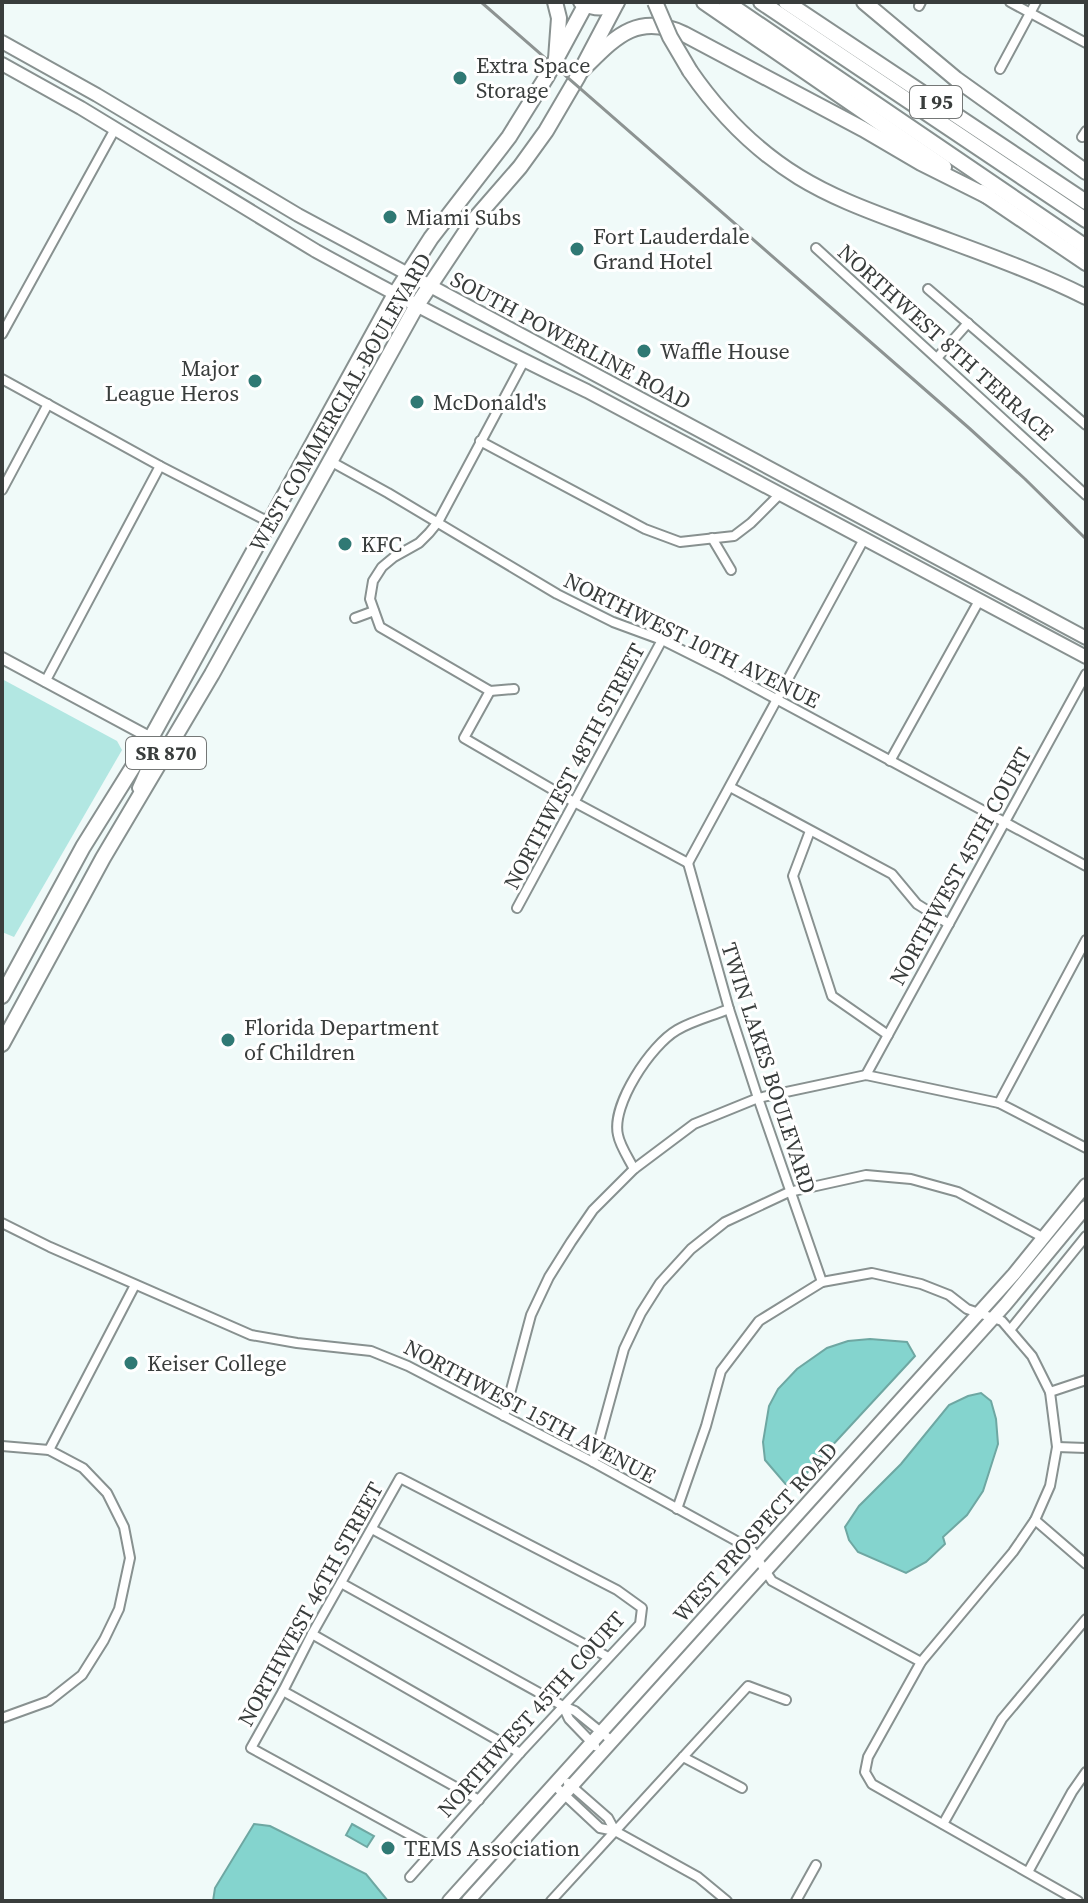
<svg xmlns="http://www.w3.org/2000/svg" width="1088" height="1903" font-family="'Source Serif 4',serif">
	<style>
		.green { fill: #b2e7e2 }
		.water { fill: #84d4ce; stroke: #6ea7a2; stroke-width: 2 }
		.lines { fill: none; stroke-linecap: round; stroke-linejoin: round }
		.minor-casing { stroke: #889190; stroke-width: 12 }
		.tertiary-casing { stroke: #889190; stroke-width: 14 }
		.secondary-casing { stroke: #889190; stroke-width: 16 }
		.trunk-casing { stroke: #889190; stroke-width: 18 }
		.motorway-casing { stroke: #889190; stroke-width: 18 }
		.minor { stroke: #fff; stroke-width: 8 }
		.tertiary { stroke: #fff; stroke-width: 10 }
		.secondary { stroke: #fff; stroke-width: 12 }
		.trunk { stroke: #fff; stroke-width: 14 }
		.motorway { stroke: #fff; stroke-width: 14 }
		.rail { stroke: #8d9392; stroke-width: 3 }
		.motorway-bridge-casing { stroke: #889190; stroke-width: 18; stroke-linecap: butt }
		.motorway-bridge { stroke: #fff; stroke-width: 14 }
		.poi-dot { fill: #307974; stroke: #fff; stroke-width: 3 }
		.labels { text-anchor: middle; stroke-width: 6; stroke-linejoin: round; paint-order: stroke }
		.shield { fill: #fff; stroke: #747776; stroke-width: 2 }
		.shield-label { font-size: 20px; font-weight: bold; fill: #393d3c }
		.poi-label { font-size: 22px; fill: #393d3c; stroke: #fff; text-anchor: start }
		.street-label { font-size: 22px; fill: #393d3c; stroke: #fff }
	</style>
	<rect width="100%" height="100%" fill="#f0faf9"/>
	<polygon class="green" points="2,679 117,741 122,750 14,937 2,932"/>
	<g class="water">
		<polygon points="870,1339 907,1342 915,1356 804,1476 788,1487 765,1460 763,1442 769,1406 778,1389 797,1369 827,1348 848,1341"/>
		<polygon points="981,1393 991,1401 996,1419 998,1444 983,1491 967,1515 943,1537 945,1544 926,1562 906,1573 858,1552 849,1540 845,1527 859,1506 901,1464 949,1405 968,1396"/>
		<polygon points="254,1824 270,1826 366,1874 388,1901 213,1901 215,1888"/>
		<polygon points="352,1824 374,1836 367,1847 346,1835"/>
	</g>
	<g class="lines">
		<defs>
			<g id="minor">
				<polyline points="1010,2 1086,43"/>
				<polyline points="919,6 921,2"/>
				<polyline points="1000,69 1036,2"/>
				<polyline points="1082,137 1086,131"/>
				<polyline points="816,248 1086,495"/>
				<polyline points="928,289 1086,425"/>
				<polyline points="2,334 115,129"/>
				<polyline points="937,358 968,323"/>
				<polyline points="2,379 160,466 269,522"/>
				<polyline points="480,441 645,529 680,542 734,536 751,523 780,494"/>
				<polyline points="330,461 388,493 557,594 613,622 662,640 726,672 1086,866"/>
				<polyline points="2,490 48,404"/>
				<polyline points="712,538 731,570"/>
				<polyline points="355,618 374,611"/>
				<polyline points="45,682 160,466"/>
				<polyline points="514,689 490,691 380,627 370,599 373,581 382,567 394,557 419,543 429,533 438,522 524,361"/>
				<polyline points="490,691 464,738 574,802 688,863"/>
				<polyline points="890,761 980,599"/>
				<polyline points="730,787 892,874 917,904 949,924"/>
				<polyline points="810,831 793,876 832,996 888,1035"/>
				<polyline points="688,863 729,1009 758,1098 822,1282"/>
				<polyline points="688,863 864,539"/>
				<polyline points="517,908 662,640"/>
				<polyline points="866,1075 1086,674"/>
				<polyline points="999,1103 1086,940"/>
				<path d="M 634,1169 C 629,1159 620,1146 618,1135 C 611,1105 651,1045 677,1030 C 692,1021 712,1016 729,1009"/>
				<polyline points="2,1223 50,1247 251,1335 297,1343 371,1351 408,1366 593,1462 751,1549 772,1581 921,1662"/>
				<polyline points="1010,1330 1086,1236"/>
				<polyline points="504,1416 531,1315 549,1277 571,1242 593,1210 634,1169 694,1124 758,1098 866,1075 999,1103 1086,1148"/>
				<polyline points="2,1446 49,1450 83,1468 107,1493 124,1527 130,1558 119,1609 104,1640 82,1675 49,1701 2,1718"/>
				<polyline points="1057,1447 1086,1448"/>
				<polyline points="49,1450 135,1285"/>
				<polyline points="593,1462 624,1349 641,1313 660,1283 691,1249 725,1222 789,1192 866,1175 911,1179 958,1192 1044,1238"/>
				<polyline points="677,1509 706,1426 721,1371 759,1321 822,1282 872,1273 921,1284 949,1295 967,1309 1002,1321 1032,1356 1050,1392"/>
				<polyline points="1035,1520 1086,1564"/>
				<polyline points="372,1529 608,1657"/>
				<polyline points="341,1583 563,1706 575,1711 612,1741"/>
				<polyline points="312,1634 520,1753"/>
				<polyline points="283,1691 479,1800"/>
				<polyline points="563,1706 569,1719 595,1746"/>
				<polyline points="683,1757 742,1788"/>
				<polyline points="568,1783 608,1818 615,1831"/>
				<polyline points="554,1785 600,1828 615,1831 698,1877 727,1901"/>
				<polyline points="943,1824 1002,1719 1086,1619"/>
				<polyline points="1028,1872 1072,1792 1086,1772"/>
				<polyline points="410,1877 520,1753 640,1624 642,1608 617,1590 400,1478 312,1634 283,1691 251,1748 434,1848"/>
				<polyline points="551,1901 748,1686 786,1700"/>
				<polyline points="796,1901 816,1865"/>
				<polyline points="1078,1901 872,1784 865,1772 868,1757 921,1662 1013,1552 1035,1520 1050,1486 1057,1447 1050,1392 1086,1380"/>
			</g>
			<path id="tertiary" d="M 2,658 L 151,738 C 154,757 145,772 138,788"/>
			<g id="secondary">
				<polyline points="2,42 97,95 298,215 1086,638"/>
				<path d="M 2,64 L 81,108 L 316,251 C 405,300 495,347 587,391 L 1086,657"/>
				<polyline points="449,1901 1014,1274 1086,1185"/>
				<polyline points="468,1901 1005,1305 1086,1207"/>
			</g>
			<g id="trunk">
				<polyline points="2,996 83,847 151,738 395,294 431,238 509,137 547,76 587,2"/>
				<polyline points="2,1044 103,858 212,674 417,305 473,221 520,167 546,131 577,78 617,2"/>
			</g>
			<g id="motorway">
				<polyline points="555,2 559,18 556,59"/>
				<path d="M 581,2 C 594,9 605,10 617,2"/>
				<polyline points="704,2 944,167"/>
				<polyline points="726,2 1086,247"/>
				<polyline points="761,2 1086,220"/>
				<polyline points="786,2 1086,202"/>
				<polyline points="864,2 956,79 1086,172"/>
				<path d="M 690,71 C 719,113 755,150 799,177 C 830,196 864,209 899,222 C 961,246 1026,267 1086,297"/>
				<path d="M 580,72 C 613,40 635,11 684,34 L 863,129 L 921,163 L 989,197"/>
				<polyline points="981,192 1086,263"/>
			</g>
		</defs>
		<use href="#minor" class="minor-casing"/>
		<use href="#tertiary" class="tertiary-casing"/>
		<use href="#secondary" class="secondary-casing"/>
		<use href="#trunk" class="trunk-casing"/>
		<use href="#motorway" class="motorway-casing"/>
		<use href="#minor" class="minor"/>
		<use href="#tertiary" class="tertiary"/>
		<use href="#secondary" class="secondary"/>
		<use href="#trunk" class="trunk"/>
		<use href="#motorway" class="motorway"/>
		<polyline class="rail" points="481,2 969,428 1025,479 1086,539"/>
		<defs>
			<polyline id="motorway-bridge" points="655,2 670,37 690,71"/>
		</defs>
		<use href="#motorway-bridge" class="motorway-bridge-casing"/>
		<use href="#motorway-bridge" class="motorway-bridge"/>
	</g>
	<g class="poi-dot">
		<circle cx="460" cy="78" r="8"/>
		<circle cx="390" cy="217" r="8"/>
		<circle cx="577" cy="249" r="8"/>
		<circle cx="644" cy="351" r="8"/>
		<circle cx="255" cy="381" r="8"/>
		<circle cx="417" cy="402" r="8"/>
		<circle cx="345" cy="544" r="8"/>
		<circle cx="228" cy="1040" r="8"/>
		<circle cx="131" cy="1363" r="8"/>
		<circle cx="388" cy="1848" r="8"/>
	</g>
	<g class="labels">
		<g class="shield">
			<rect x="910" y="86" width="52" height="32" rx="6"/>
			<rect x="126" y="737" width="80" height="32" rx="6"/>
		</g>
		<g class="shield-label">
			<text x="936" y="109">I 95</text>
			<text x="166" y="760">SR 870</text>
		</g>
		<g class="poi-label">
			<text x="476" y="73">Extra Space<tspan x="476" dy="25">Storage</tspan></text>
			<text x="406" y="225">Miami Subs</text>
			<text x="593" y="244">Fort Lauderdale<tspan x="593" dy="25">Grand Hotel</tspan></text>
			<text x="660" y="359">Waffle House</text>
			<text x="239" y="376" text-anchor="end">Major<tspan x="239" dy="25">League Heros</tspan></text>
			<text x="433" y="410">McDonald's</text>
			<text x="361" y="552">KFC</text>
			<text x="244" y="1035">Florida Department<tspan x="244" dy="25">of Children</tspan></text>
			<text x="147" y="1371">Keiser College</text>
			<text x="404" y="1856">TEMS Association</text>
		</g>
		<g class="street-label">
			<text transform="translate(571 340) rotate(28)" y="8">SOUTH POWERLINE ROAD</text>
			<text transform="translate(946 342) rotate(42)" y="8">NORTHWEST 8TH TERRACE</text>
			<text transform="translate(340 402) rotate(-60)" y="8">WEST COMMERCIAL BOULEVARD</text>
			<text transform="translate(692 640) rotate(26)" y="8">NORTHWEST 10TH AVENUE</text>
			<text transform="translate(574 766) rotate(-62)" y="8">NORTHWEST 48TH STREET</text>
			<text transform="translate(960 866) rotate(-61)" y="8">NORTHWEST 45TH COURT</text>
			<text transform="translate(769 1068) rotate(72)" y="8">TWIN LAKES BOULEVARD</text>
			<text transform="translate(530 1411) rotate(28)" y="8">NORTHWEST 15TH AVENUE</text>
			<text transform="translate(755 1532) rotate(-48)" y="8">WEST PROSPECT ROAD</text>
			<text transform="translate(310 1604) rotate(-61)" y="8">NORTHWEST 46TH STREET</text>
			<text transform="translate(531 1714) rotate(-48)" y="8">NORTHWEST 45TH COURT</text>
		</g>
	</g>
	<rect width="1088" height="1903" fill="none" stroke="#393d3c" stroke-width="8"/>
</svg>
